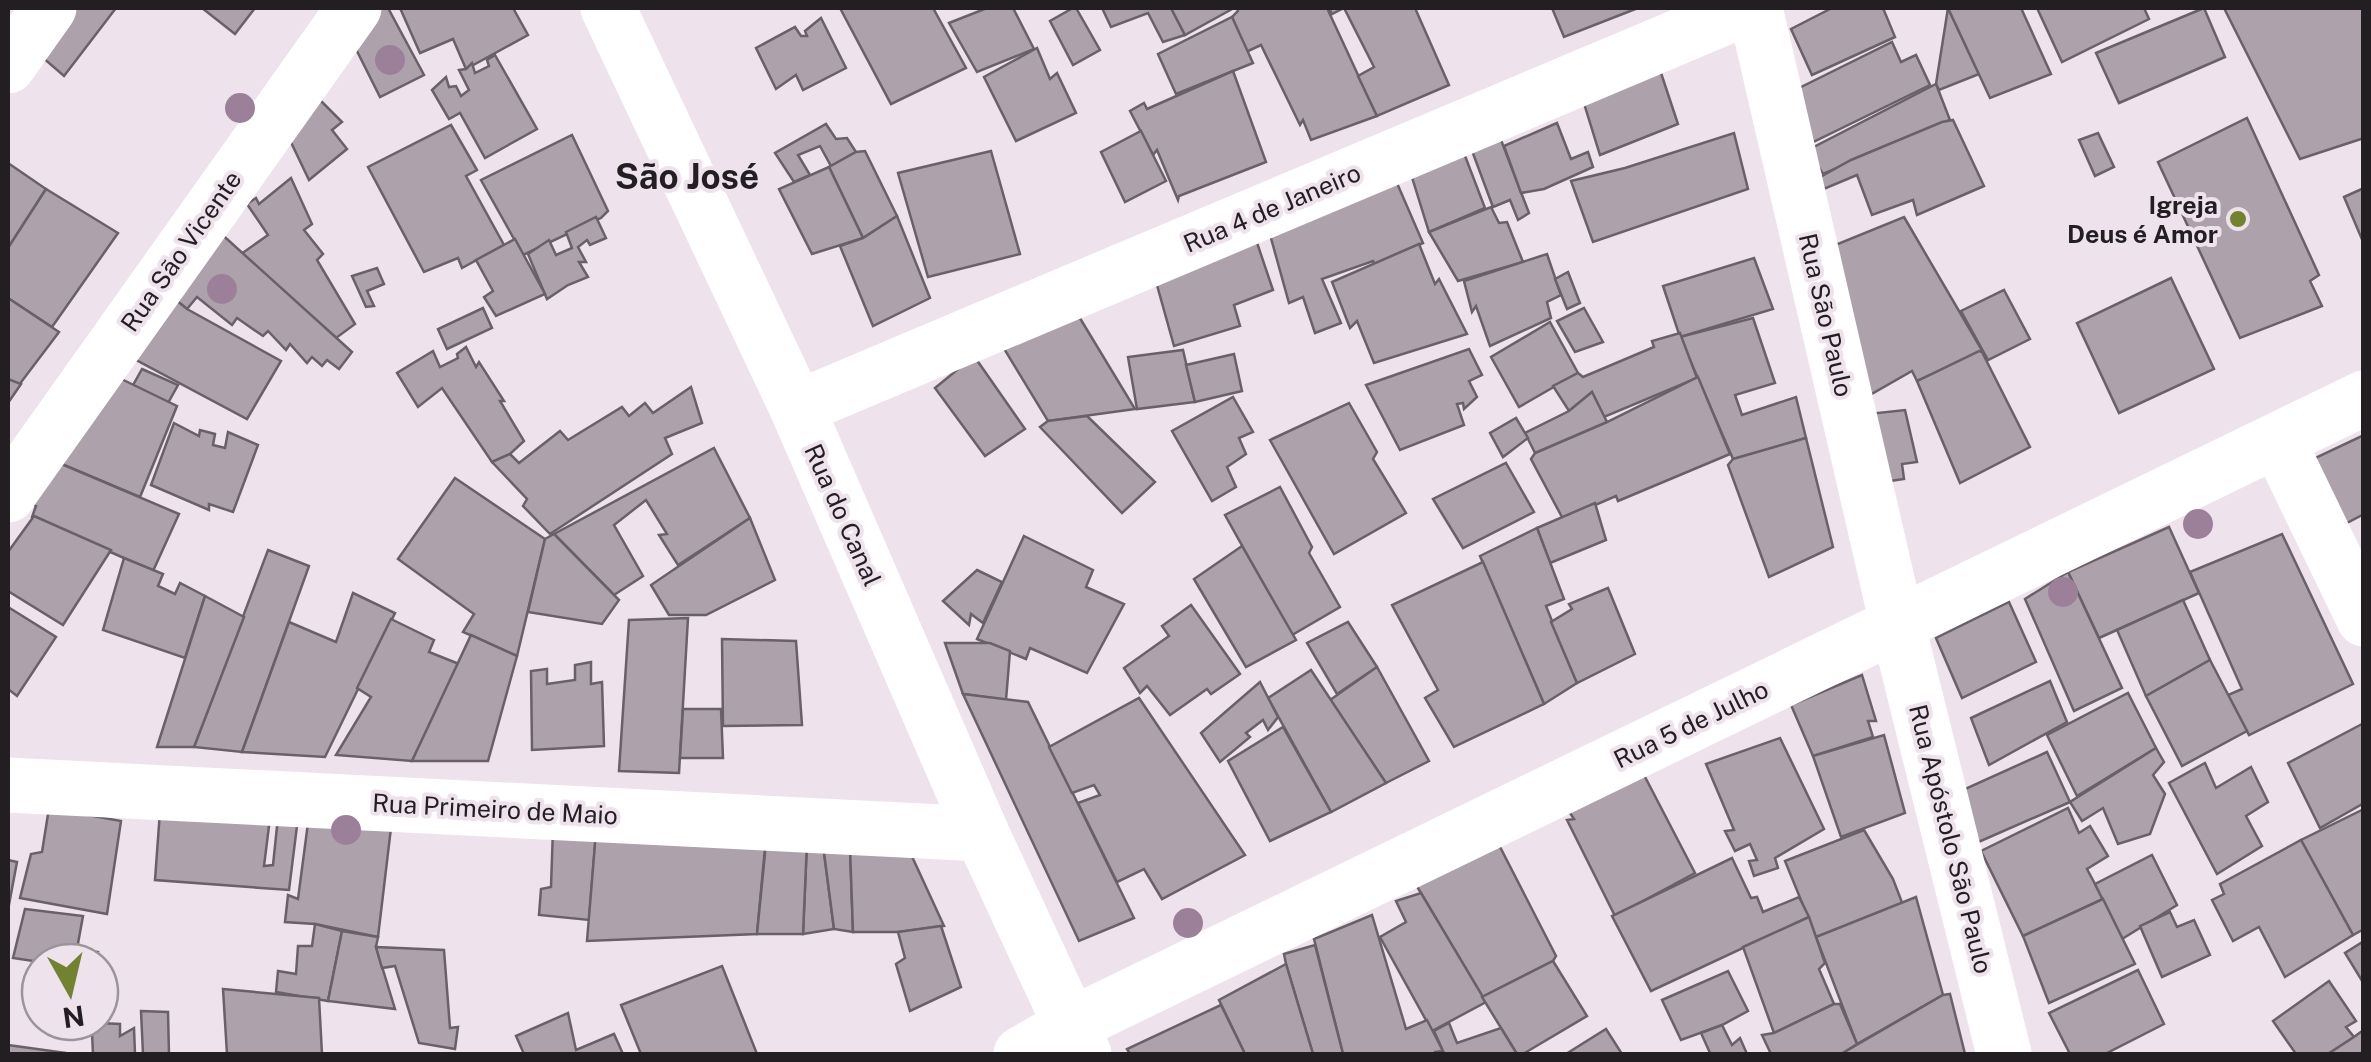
<svg xmlns="http://www.w3.org/2000/svg" width="2371" height="1062" font-family="'Public Sans',sans-serif">
	<style>
		.building { fill: #ada2ac; stroke: #6a6069; stroke-width: 2.5 }
		.lines { fill: none; stroke-linecap: round; stroke-linejoin: round }
		.street { stroke: #fff; stroke-width: 55 }
		.tree { fill: #9c809a }
		.poi-dot { fill: #738230; stroke: #eee2ec; stroke-width: 4 }
		.labels { text-anchor: middle; stroke-width: 8; stroke-linejoin: round; paint-order: stroke }
		.poi-label { font-size: 25px; font-weight: bold; fill: #221e22; stroke: #eee2ec; text-anchor: end }
		.street-label { font-size: 25px; fill: #221e22; stroke: #eee2ec }
		.district-label { font-size: 35px; font-weight: bold; fill: #221e22; stroke: #eee2ec }
	</style>
	<rect width="100%" height="100%" fill="#eee2ec"/>
	<g class="building">
		<polygon points="56,8 116,8 64,76 26,43"/>
		<polygon points="202,8 255,8 235,34"/>
		<polygon points="374,8 388,8 424,75 380,97 352,41"/>
		<polygon points="400,8 513,8 528,35 466,69 453,39 420,53"/>
		<polygon points="840,8 933,8 966,68 891,104"/>
		<polygon points="987,8 1013,8 1034,49 977,72 949,23"/>
		<polygon points="1073,8 1076,8 1100,50 1073,65 1050,21"/>
		<polygon points="1102,8 1171,8 1185,35 1163,42 1148,13 1111,27"/>
		<polygon points="1171,8 1234,8 1185,35"/>
		<polygon points="1237,8 1327,8 1377,116 1311,140 1303,120 1300,125 1261,45 1246,52 1232,17 1238,11"/>
		<polygon points="1329,8 1415,8 1449,85 1377,116 1358,76 1374,67 1344,8 1332,14"/>
		<polygon points="1552,8 1638,8 1564,37"/>
		<polygon points="1832,8 1883,8 1895,37 1812,75 1791,29"/>
		<polygon points="1948,8 1979,74 1939,90 1936,84"/>
		<polygon points="1948,8 2021,8 2051,74 1990,98"/>
		<polygon points="2037,8 2144,8 2149,19 2062,62"/>
		<polygon points="2204,8 2225,57 2119,103 2096,53"/>
		<polygon points="2224,8 2364,8 2364,138 2300,159"/>
		<polygon points="1232,17 1253,63 1176,94 1158,54"/>
		<polygon points="821,18 846,68 803,90 796,75 776,89 756,48 795,27 801,36 807,36 805,31"/>
		<polygon points="1892,42 1901,62 1916,55 1930,85 1809,144 1787,94"/>
		<polygon points="1037,48 1050,79 1057,73 1076,113 1016,141 984,77"/>
		<polygon points="1654,52 1678,124 1600,155 1578,84"/>
		<polygon points="495,55 537,129 485,158 460,113 449,119 432,90 446,77 449,87 456,86 461,96 469,90 459,70 466,69 472,63 475,73 489,66 487,60"/>
		<polygon points="1233,71 1266,162 1179,196 1178,200 1157,150 1153,155 1130,111 1144,103 1147,109"/>
		<polygon points="1936,84 1950,120 1823,174 1808,150"/>
		<polygon points="314,94 342,122 332,130 347,149 309,180 288,136"/>
		<polygon points="2247,118 2319,275 2310,281 2322,306 2240,338 2158,162"/>
		<polygon points="1493,119 1529,213 1518,220 1510,200 1493,207 1465,132"/>
		<polygon points="1953,120 1984,186 1917,215 1913,200 1872,215 1857,175 1819,191 1813,181 1851,160 1942,122"/>
		<polygon points="1557,123 1571,159 1588,152 1593,167 1544,189 1521,193 1504,146"/>
		<polygon points="826,124 836,139 847,138 856,152 831,166 820,146 798,155 810,175 794,182 775,153"/>
		<polygon points="451,125 477,170 466,176 504,245 462,268 458,258 424,272 368,167"/>
		<polygon points="1141,131 1166,181 1125,202 1101,152"/>
		<polygon points="1734,133 1748,189 1593,242 1571,181 1625,168"/>
		<polygon points="2098,133 2114,167 2095,176 2079,140"/>
		<polygon points="572,135 608,211 601,218 523,255 481,180"/>
		<polygon points="1457,135 1485,208 1429,232 1406,158"/>
		<polygon points="865,151 897,216 863,238 829,167 856,152"/>
		<polygon points="991,151 1020,254 928,277 898,173"/>
		<polygon points="8,163 46,189 8,248"/>
		<polygon points="829,167 863,238 812,254 779,189"/>
		<polygon points="1390,167 1423,243 1375,265 1373,261 1322,279 1341,323 1315,333 1303,297 1289,303 1264,213"/>
		<polygon points="291,178 312,224 304,230 323,254 317,260 355,324 336,338 241,254 268,235 247,204 256,198 259,204"/>
		<polygon points="2364,188 2364,244 2344,197"/>
		<polygon points="46,189 118,233 52,327 8,298 8,248"/>
		<polygon points="1491,207 1499,223 1507,222 1523,262 1458,281 1429,232"/>
		<polygon points="897,216 930,298 873,326 840,246 863,238"/>
		<polygon points="596,217 606,238 590,245 587,240 578,247 586,262 579,262 588,277 568,285 547,299 528,254 549,240 556,255 572,248 566,232"/>
		<polygon points="1904,217 1983,352 1917,381 1912,371 1861,400 1823,250"/>
		<polygon points="1252,228 1273,290 1234,305 1240,326 1174,346 1155,278"/>
		<polygon points="217,230 352,352 339,369 327,360 322,366 312,357 307,363 290,344 286,350 268,331 263,336 237,318 232,325 197,297 187,309 171,296"/>
		<polygon points="515,239 545,294 496,316 484,297 493,291 476,260"/>
		<polygon points="1419,244 1435,284 1439,279 1467,334 1374,363 1357,321 1350,328 1332,282"/>
		<polygon points="1547,254 1561,295 1547,302 1551,318 1490,346 1476,306 1472,312 1464,281"/>
		<polygon points="1754,258 1773,309 1680,337 1663,286"/>
		<polygon points="377,268 384,284 367,291 374,306 366,307 352,276"/>
		<polygon points="1568,272 1580,303 1567,309 1555,279"/>
		<polygon points="2171,278 2214,369 2119,413 2077,323"/>
		<polygon points="2004,290 2030,339 1988,360 1961,311"/>
		<polygon points="171,296 187,309 281,361 247,419 125,354"/>
		<polygon points="8,298 59,332 19,385 8,379"/>
		<polygon points="1072,305 1135,409 1048,421 1000,342"/>
		<polygon points="483,308 492,328 447,349 438,329"/>
		<polygon points="1584,308 1603,342 1575,352 1557,321"/>
		<polygon points="1753,318 1775,383 1735,395 1742,415 1796,397 1806,438 1733,459 1680,337"/>
		<polygon points="1550,322 1578,373 1519,407 1491,357"/>
		<polygon points="1680,333 1697,378 1604,417 1592,392 1569,411 1553,386 1578,373 1583,377 1654,347 1652,341"/>
		<polygon points="466,347 476,367 479,362 504,401 500,401 524,441 510,454 492,462 442,388 418,407 397,373 433,351 440,367 458,358 457,354"/>
		<polygon points="1469,349 1482,375 1469,381 1477,397 1464,409 1463,403 1457,404 1464,425 1400,450 1366,385"/>
		<polygon points="1183,350 1195,402 1137,409 1128,357"/>
		<polygon points="1979,351 1982,352 2030,447 1960,483 1917,381"/>
		<polygon points="1234,354 1242,391 1195,402 1186,365"/>
		<polygon points="974,356 1025,429 985,456 935,388"/>
		<polygon points="142,369 178,385 168,403 132,387"/>
		<polygon points="109,373 177,406 140,497 45,457"/>
		<polygon points="1698,377 1730,454 1618,501 1616,496 1563,519 1531,459 1535,453 1607,422"/>
		<polygon points="8,379 21,384 8,403"/>
		<polygon points="691,387 702,423 665,438 672,454 550,534 523,506 527,499 492,462 510,454 519,463 560,431 568,440 622,407 629,416 645,403 653,413"/>
		<polygon points="1592,392 1607,422 1535,453 1525,433 1569,411"/>
		<polygon points="1233,397 1253,432 1239,438 1246,454 1227,467 1236,487 1212,501 1172,431"/>
		<polygon points="1349,403 1377,452 1373,459 1406,513 1334,554 1270,440"/>
		<polygon points="1905,410 1917,462 1902,464 1904,479 1883,482 1868,414"/>
		<polygon points="1087,416 1155,482 1122,513 1040,427 1048,421"/>
		<polygon points="1516,418 1528,438 1503,457 1490,433"/>
		<polygon points="174,423 199,436 200,430 215,434 213,445 225,448 228,432 258,445 233,512 209,504 209,510 151,485"/>
		<polygon points="2364,435 2364,514 2343,525 2313,459"/>
		<polygon points="1806,438 1833,547 1769,577 1728,465 1733,459"/>
		<polygon points="714,448 750,518 678,565 659,535 667,534 646,500 614,525 643,576 614,595 554,534"/>
		<polygon points="45,457 179,514 153,571 32,517 36,506 28,502"/>
		<polygon points="1506,463 1534,512 1463,548 1433,499"/>
		<polygon points="455,478 545,539 517,656 463,632 474,614 398,559"/>
		<polygon points="1280,487 1312,547 1309,553 1340,607 1292,635 1225,515"/>
		<polygon points="1595,503 1606,540 1550,563 1537,528"/>
		<polygon points="34,516 111,550 63,625 8,591 8,552"/>
		<polygon points="750,518 775,580 706,615 669,615 651,585"/>
		<polygon points="2169,527 2199,593 2099,638 2068,572"/>
		<polygon points="1537,528 1564,599 1546,606 1577,683 1544,704 1480,556"/>
		<polygon points="554,534 619,600 602,624 528,612 545,539"/>
		<polygon points="2282,534 2353,684 2249,735 2228,695 2242,689 2190,572"/>
		<polygon points="1024,536 1093,570 1086,587 1124,604 1087,673 1030,648 1026,659 977,639"/>
		<polygon points="1242,546 1296,640 1246,667 1194,579"/>
		<polygon points="268,550 309,566 242,752 194,747"/>
		<polygon points="124,558 163,574 158,586 175,594 180,583 205,596 185,658 103,630"/>
		<polygon points="1483,562 1544,704 1454,747 1425,698 1438,690 1392,605"/>
		<polygon points="977,570 1002,582 983,623 971,614 969,625 943,601"/>
		<polygon points="2068,572 2122,688 2074,711 2025,599"/>
		<polygon points="1608,588 1635,654 1577,683 1551,622 1572,609 1569,604"/>
		<polygon points="353,593 395,613 325,757 242,752 289,622 336,642"/>
		<polygon points="205,596 244,617 194,747 157,747"/>
		<polygon points="2183,600 2210,660 2146,696 2117,630"/>
		<polygon points="2009,602 2036,662 1962,698 1936,638"/>
		<polygon points="1191,605 1240,674 1211,694 1207,689 1170,715 1147,686 1140,693 1124,668 1169,636 1162,626"/>
		<polygon points="8,607 56,637 17,696 8,689"/>
		<polygon points="688,618 679,773 619,771 629,620"/>
		<polygon points="391,619 434,640 429,652 459,664 412,761 336,755 371,697 357,688"/>
		<polygon points="1348,622 1377,667 1337,694 1307,643"/>
		<polygon points="471,635 517,656 488,761 412,761"/>
		<polygon points="722,639 796,641 802,725 723,726"/>
		<polygon points="945,643 990,643 1010,651 1006,700 963,694"/>
		<polygon points="2210,660 2247,731 2182,766 2146,696"/>
		<polygon points="591,662 591,684 602,682 604,746 532,750 531,671 547,669 547,684 575,680 575,665"/>
		<polygon points="1377,667 1429,761 1386,783 1330,700"/>
		<polygon points="1311,670 1386,783 1331,812 1268,698"/>
		<polygon points="1862,675 1876,721 1868,721 1873,737 1813,756 1791,705"/>
		<polygon points="2050,681 2067,722 1989,765 1971,718"/>
		<polygon points="1260,682 1278,717 1268,730 1263,720 1246,733 1250,737 1220,762 1201,733"/>
		<polygon points="2128,693 2156,748 2077,796 2047,735"/>
		<polygon points="963,694 1028,702 1134,918 1079,941"/>
		<polygon points="1139,698 1245,855 1162,899 1144,869 1117,882 1078,803 1100,795 1094,785 1072,793 1049,747"/>
		<polygon points="683,709 721,709 723,758 680,758"/>
		<polygon points="2364,723 2364,803 2320,828 2288,763"/>
		<polygon points="1283,727 1331,812 1270,841 1228,761"/>
		<polygon points="1884,735 1905,813 1841,837 1813,756"/>
		<polygon points="1780,738 1824,829 1775,858 1778,868 1754,876 1749,861 1757,860 1750,844 1735,851 1725,831 1734,830 1706,764"/>
		<polygon points="2156,748 2164,762 2153,775 2165,794 2150,834 2118,844 2103,808 2082,821 2070,802"/>
		<polygon points="2047,752 2070,802 1967,847 1965,789"/>
		<polygon points="2205,763 2216,788 2251,767 2268,802 2246,816 2262,846 2217,874 2169,783"/>
		<polygon points="1643,773 1695,873 1615,916 1567,820 1574,819 1568,810"/>
		<polygon points="49,808 121,821 107,914 20,898 31,854 42,852"/>
		<polygon points="2068,808 2079,833 2090,826 2108,856 2087,869 2103,899 2023,936 1981,851"/>
		<polygon points="2364,809 2364,929 2353,935 2301,840"/>
		<polygon points="160,811 270,818 264,866 273,865 278,817 298,818 289,890 155,880"/>
		<polygon points="308,823 391,828 378,937 315,924 285,922 288,895 298,899"/>
		<polygon points="553,828 596,832 589,920 539,915 541,889 551,887"/>
		<polygon points="1864,830 1893,879 1903,905 1816,937 1785,861"/>
		<polygon points="596,832 765,848 757,934 587,941"/>
		<polygon points="2301,840 2353,935 2285,977 2259,927 2233,941 2212,900 2224,894 2220,884"/>
		<polygon points="1497,841 1556,956 1553,961 1482,997 1415,883"/>
		<polygon points="807,842 823,845 834,929 803,934"/>
		<polygon points="807,842 803,934 757,934 766,843"/>
		<polygon points="823,845 850,848 853,932 834,929"/>
		<polygon points="850,848 909,850 944,926 898,932 853,932"/>
		<polygon points="2152,855 2177,905 2122,939 2095,884"/>
		<polygon points="1732,858 1751,898 1757,897 1763,912 1799,897 1809,917 1651,991 1612,916"/>
		<polygon points="8,860 17,862 8,910"/>
		<polygon points="1421,893 1486,1002 1432,1031 1380,937 1406,922 1396,901"/>
		<polygon points="1916,897 1943,995 1857,1044 1816,937"/>
		<polygon points="2103,899 2135,964 2049,1003 2023,936"/>
		<polygon points="25,909 83,916 77,949 98,952 97,962 40,962 13,958"/>
		<polygon points="2170,912 2177,927 2194,920 2210,955 2162,977 2140,926"/>
		<polygon points="1372,915 1406,1029 1427,1020 1443,1051 1433,1054 1343,1054 1314,939"/>
		<polygon points="1809,917 1825,963 1819,969 1834,1004 1774,1033 1743,947"/>
		<polygon points="315,924 342,931 328,1001 276,992 278,971 296,974 298,946 312,946"/>
		<polygon points="941,926 961,987 910,1011 896,964 905,958 898,932"/>
		<polygon points="342,931 378,937 376,947 395,1009 328,1001"/>
		<polygon points="2364,941 2364,984 2345,953"/>
		<polygon points="1315,945 1343,1054 1313,1054 1286,964 1284,954"/>
		<polygon points="376,947 444,950 450,1028 458,1027 455,1049 419,1043 395,966 382,968"/>
		<polygon points="1553,961 1587,1016 1523,1054 1517,1054 1482,997"/>
		<polygon points="1286,964 1313,1054 1245,1054 1219,1000"/>
		<polygon points="722,966 757,1054 641,1054 621,1005"/>
		<polygon points="2138,970 2164,1024 2105,1054 2070,1054 2049,1013"/>
		<polygon points="1728,971 1748,1011 1722,1025 1681,1040 1662,1000"/>
		<polygon points="2329,981 2356,1021 2346,1027 2354,1037 2328,1054 2296,1054 2273,1021"/>
		<polygon points="223,989 319,998 322,1054 227,1054"/>
		<polygon points="1950,994 1965,1054 1841,1054 1943,995"/>
		<polygon points="1834,1004 1840,1004 1857,1044 1841,1054 1771,1054 1762,1035 1774,1033"/>
		<polygon points="1221,1005 1245,1054 1130,1054 1127,1049"/>
		<polygon points="141,1011 168,1012 169,1054 143,1054"/>
		<polygon points="568,1013 576,1050 614,1034 623,1054 524,1054 516,1036"/>
		<polygon points="76,1022 120,1024 120,1036 134,1028 135,1054 93,1054 92,1033 72,1036"/>
		<polygon points="1449,1023 1457,1043 1501,1028 1517,1054 1438,1054 1436,1052 1443,1051 1434,1031"/>
		<polygon points="1722,1025 1732,1045 1740,1038 1747,1054 1706,1054 1710,1053 1701,1033"/>
		<polygon points="1606,1029 1622,1054 1566,1054"/>
		<polygon points="2362,1031 2364,1054 2328,1054 2354,1037"/>
		<polygon points="8,1045 66,1053 8,1054"/>
	</g>
	<g class="lines">
		<g class="street">
			<polyline points="608,8 797,408 982,834 1084,1054"/>
			<polyline points="1755,8 1897,623 2004,1054"/>
			<polyline points="8,66 49,8"/>
			<polyline points="797,408 1747,8"/>
			<polyline points="2278,441 2364,619"/>
			<polyline points="8,495 354,8"/>
			<polyline points="8,785 982,834"/>
			<polyline points="1021,1054 1071,1025 2364,398"/>
		</g>
	</g>
	<g class="tree">
		<circle cx="390" cy="60" r="15"/>
		<circle cx="240" cy="108" r="15"/>
		<circle cx="222" cy="289" r="15"/>
		<circle cx="2198" cy="524" r="15"/>
		<circle cx="2063" cy="592" r="15"/>
		<circle cx="346" cy="830" r="15"/>
		<circle cx="1188" cy="923" r="15"/>
	</g>
	<circle class="poi-dot" cx="2238" cy="219" r="10"/>
	<g class="labels">
		<g class="poi-label">
			<text x="2218" y="214">Igreja<tspan x="2218" dy="29">Deus é Amor</tspan></text>
		</g>
		<g class="street-label">
			<text transform="translate(1272 208) rotate(-23)" y="9">Rua 4 de Janeiro</text>
			<text transform="translate(181 251) rotate(-55)" y="9">Rua São Vicente</text>
			<text transform="translate(1826 315) rotate(77)" y="9">Rua São Paulo</text>
			<text transform="translate(843 515) rotate(66)" y="9">Rua do Canal</text>
			<text transform="translate(1691 724) rotate(-26)" y="9">Rua 5 de Julho</text>
			<text transform="translate(495 809) rotate(3)" y="9">Rua Primeiro de Maio</text>
			<text transform="translate(1951 839) rotate(76)" y="9">Rua Apóstolo São Paulo</text>
		</g>
		<g class="district-label">
			<text x="687" y="189">São José</text>
		</g>
	</g>
	<rect width="2371" height="1062" fill="none" stroke="#221e22" stroke-width="20"/>
	<g transform="translate(70 992) rotate(172)"><circle r="48" fill="#eee2ec" stroke="#9c949b" stroke-width="2.5"/>
	<path d="M0-8L18 38L0 25L-18 38Z" fill="#738230"/>
	<text y="-15" font-size="28" font-weight="bold" text-anchor="middle" fill="#221e22">N</text>
	</g>
</svg>
